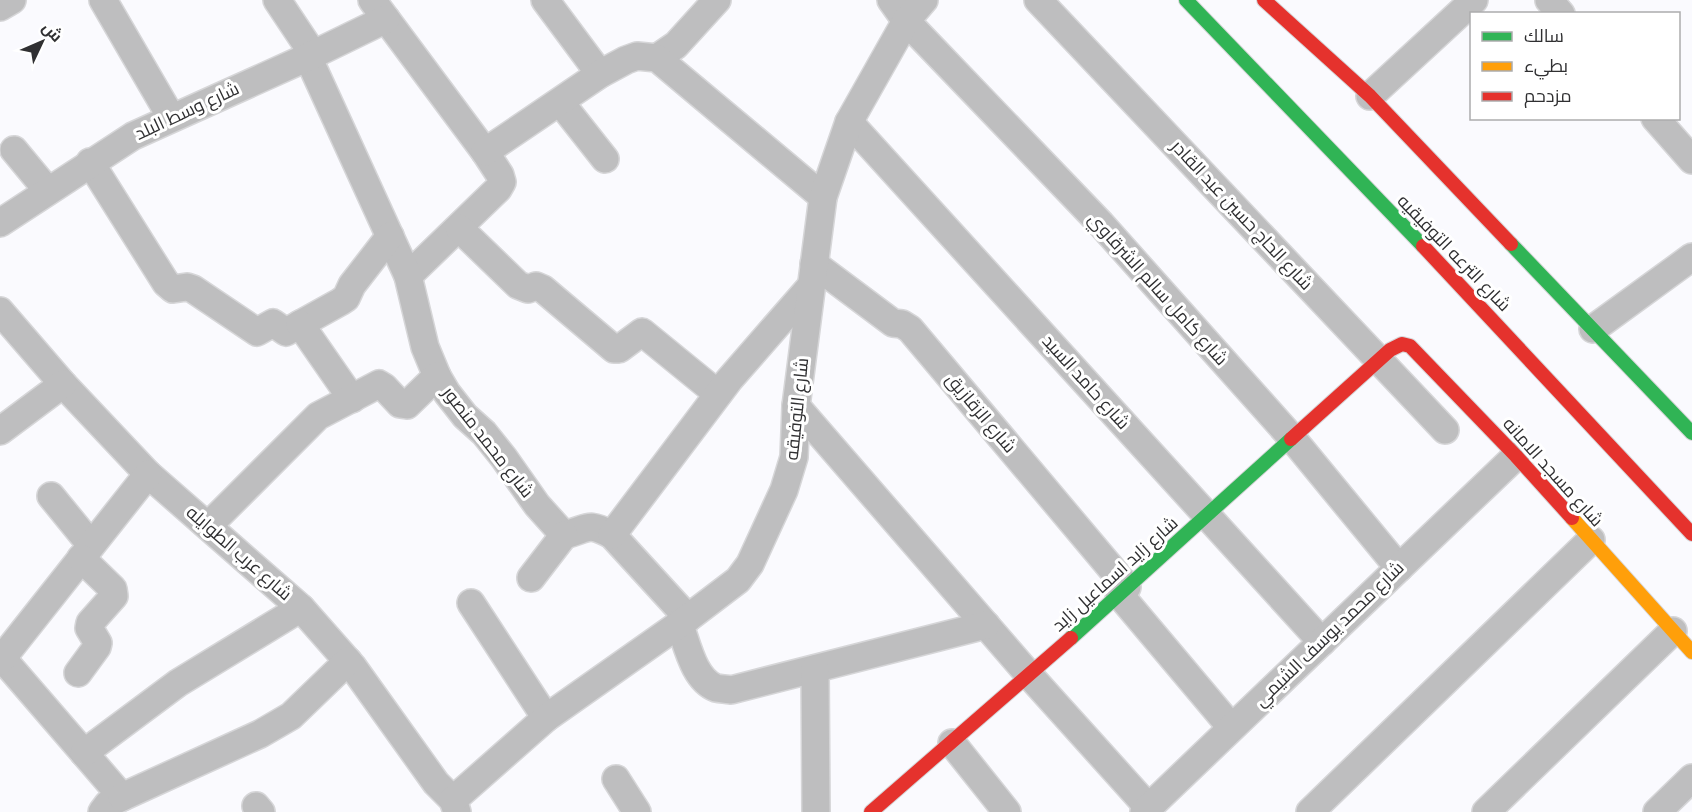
<svg xmlns="http://www.w3.org/2000/svg" width="1692" height="812" font-family="Karla,Cairo,sans-serif">
	<style>
		.lines { fill: none; stroke-linecap: round; stroke-linejoin: round }
		.street-casing { stroke: #d6d6d8; stroke-width: 30 }
		.fast-casing { stroke: #d6d6d8; stroke-width: 16 }
		.slow-casing { stroke: #d6d6d8; stroke-width: 16 }
		.jam-casing { stroke: #d6d6d8; stroke-width: 16 }
		.street { stroke: #bebebf; stroke-width: 27 }
		.fast { stroke: #30b455; stroke-width: 14 }
		.slow { stroke: #ff9f0a; stroke-width: 14 }
		.jam { stroke: #e5322d; stroke-width: 14 }
		.labels { text-anchor: middle; stroke-width: 6; stroke-linejoin: round; paint-order: stroke }
		.street-label { font-size: 18px; fill: #303032; stroke: #fff }
	</style>
	<rect width="100%" height="100%" fill="#fafafe"/>
	<g class="lines">
		<defs>
			<g id="street">
				<polyline points="103,0 171,117"/>
				<polyline points="277,0 313,54"/>
				<polyline points="372,0 485,152 500,175 502,182 498,189 408,276"/>
				<polyline points="545,0 600,74"/>
				<polyline points="891,0 906,21 1101,224 1292,438 1399,568"/>
				<polyline points="1038,0 1445,430"/>
				<polyline points="1549,0 1561,14"/>
				<polyline points="0,7 12,0"/>
				<path d="M 308,57 L 408,276 L 425,347 L 437,376 L 447,393 L 465,416 L 484,433 L 504,458 L 537,505 L 564,535 C 589,529 586,521 612,535 L 688,618"/>
				<polyline points="657,58 676,45 717,0"/>
				<polyline points="1370,96 1474,0"/>
				<polyline points="560,102 605,159"/>
				<polyline points="1655,118 1692,160"/>
				<polyline points="849,122 1322,642"/>
				<polyline points="14,150 48,191"/>
				<polyline points="485,152 600,74 626,60 637,56 657,58 823,197"/>
				<polyline points="90,162 166,283 173,289 187,287 193,289 257,332 273,323 286,332 340,302 346,298 352,285 390,236"/>
				<polyline points="0,223 133,136 308,57 386,19"/>
				<polyline points="459,228 518,285 528,289 536,286 543,289 614,349 619,349 642,332 718,394"/>
				<polyline points="814,264 893,323 902,324 910,329 1127,587"/>
				<polyline points="0,311 63,384 148,474 301,608 353,667 436,783 453,800 457,812"/>
				<polyline points="300,324 352,399"/>
				<polyline points="1593,329 1692,257"/>
				<polyline points="796,406 1030,676 1149,808"/>
				<polyline points="0,431 63,384"/>
				<polyline points="51,496 91,545"/>
				<polyline points="208,526 318,416 379,384 384,387 400,404 407,405 437,376"/>
				<polyline points="612,535 729,380 811,286"/>
				<polyline points="531,578 564,535"/>
				<polyline points="1119,594 1231,727"/>
				<polyline points="471,603 546,718"/>
				<path d="M 679,623 C 687,643 693,679 716,688 C 721,689 726,689 731,690 L 986,625"/>
				<polyline points="2,658 122,797 108,804 102,812"/>
				<polyline points="0,661 148,474"/>
				<polyline points="815,669 816,812"/>
				<polyline points="78,673 97,647 98,643 89,628 90,623 114,596 113,589 81,558"/>
				<polyline points="952,743 1007,812"/>
				<polyline points="84,753 178,683 301,608"/>
				<polyline points="616,779 637,812"/>
				<polyline points="122,797 260,734 291,716 348,661"/>
				<polyline points="453,800 546,718 688,618 738,580 750,564 784,490 794,457 796,406 823,197 849,122 906,21 924,0"/>
				<polyline points="256,806 261,812"/>
				<polyline points="1144,812 1516,456"/>
				<polyline points="1310,812 1591,540"/>
				<polyline points="1486,812 1673,631"/>
				<polyline points="1657,812 1692,778"/>
			</g>
			<g id="fast">
				<polyline points="1186,0 1423,246"/>
				<polyline points="1511,244 1692,433"/>
				<polyline points="1071,638 1291,439"/>
			</g>
			<polyline id="slow" points="1572,518 1692,652"/>
			<g id="jam">
				<polyline points="1264,0 1370,96 1511,244"/>
				<polyline points="1423,246 1692,534"/>
				<polyline points="1291,439 1390,350 1402,344 1410,346 1516,456 1572,518"/>
				<polyline points="871,812 1071,638"/>
			</g>
		</defs>
		<use href="#street" class="street-casing"/>
		<use href="#fast" class="fast-casing"/>
		<use href="#slow" class="slow-casing"/>
		<use href="#jam" class="jam-casing"/>
		<use href="#street" class="street"/>
		<use href="#fast" class="fast"/>
		<use href="#slow" class="slow"/>
		<use href="#jam" class="jam"/>
	</g>
	<g class="labels">
		<g class="street-label">
			<text transform="translate(187 111) rotate(-25)" y="6">شارع وسط البلد</text>
			<text transform="translate(1242 215) rotate(47)" y="6">شارع الحاج حسين عبد القادر</text>
			<text transform="translate(1454 253) rotate(46)" y="6">شارع الترعه التوفيقيه</text>
			<text transform="translate(1158 289) rotate(48)" y="6">شارع كامل سالم الشرقاوي</text>
			<text transform="translate(1086 382) rotate(48)" y="6">شارع حامد السيد</text>
			<text transform="translate(797 409) rotate(-84)" y="6">شارع التوفيقه</text>
			<text transform="translate(981 413) rotate(50)" y="6">شارع الزقازيق</text>
			<text transform="translate(488 442) rotate(52)" y="6">شارع محمد منصور</text>
			<text transform="translate(1553 472) rotate(48)" y="6">شارع مسجد الامانه</text>
			<text transform="translate(239 553) rotate(41)" y="6">شارع عرب الطوايله</text>
			<text transform="translate(1115 574) rotate(-42)" y="6">شارع زايد اسماعيل زايد</text>
			<text transform="translate(1329 634) rotate(-44)" y="6">شارع محمد يوسف الشيمي</text>
		</g>
	</g>
	<rect x="1470" y="12" width="210" height="108" fill="#ffffff" stroke="#acacad" stroke-width="1.5"/>
	<rect x="1482" y="32" width="30" height="9" fill="#30b455" stroke="#acacad" stroke-width="1.5"/>
	<text x="1524" y="42" font-size="18" fill="#303032">سالك</text>
	<rect x="1482" y="62" width="30" height="9" fill="#ff9f0a" stroke="#acacad" stroke-width="1.5"/>
	<text x="1524" y="72" font-size="18" fill="#303032">بطيء</text>
	<rect x="1482" y="92" width="30" height="9" fill="#e5322d" stroke="#acacad" stroke-width="1.5"/>
	<text x="1524" y="102" font-size="18" fill="#303032">مزدحم</text>
	<g transform="translate(42 42) rotate(46)" stroke="#ffffff" stroke-width="4.5" paint-order="stroke">
	<path d="M0-4.5L10 22L0 15L-10 22Z" fill="#303032"/>
	<text y="-9" font-size="16" font-weight="bold" text-anchor="middle" fill="#303032">ش</text>
	</g>
</svg>
